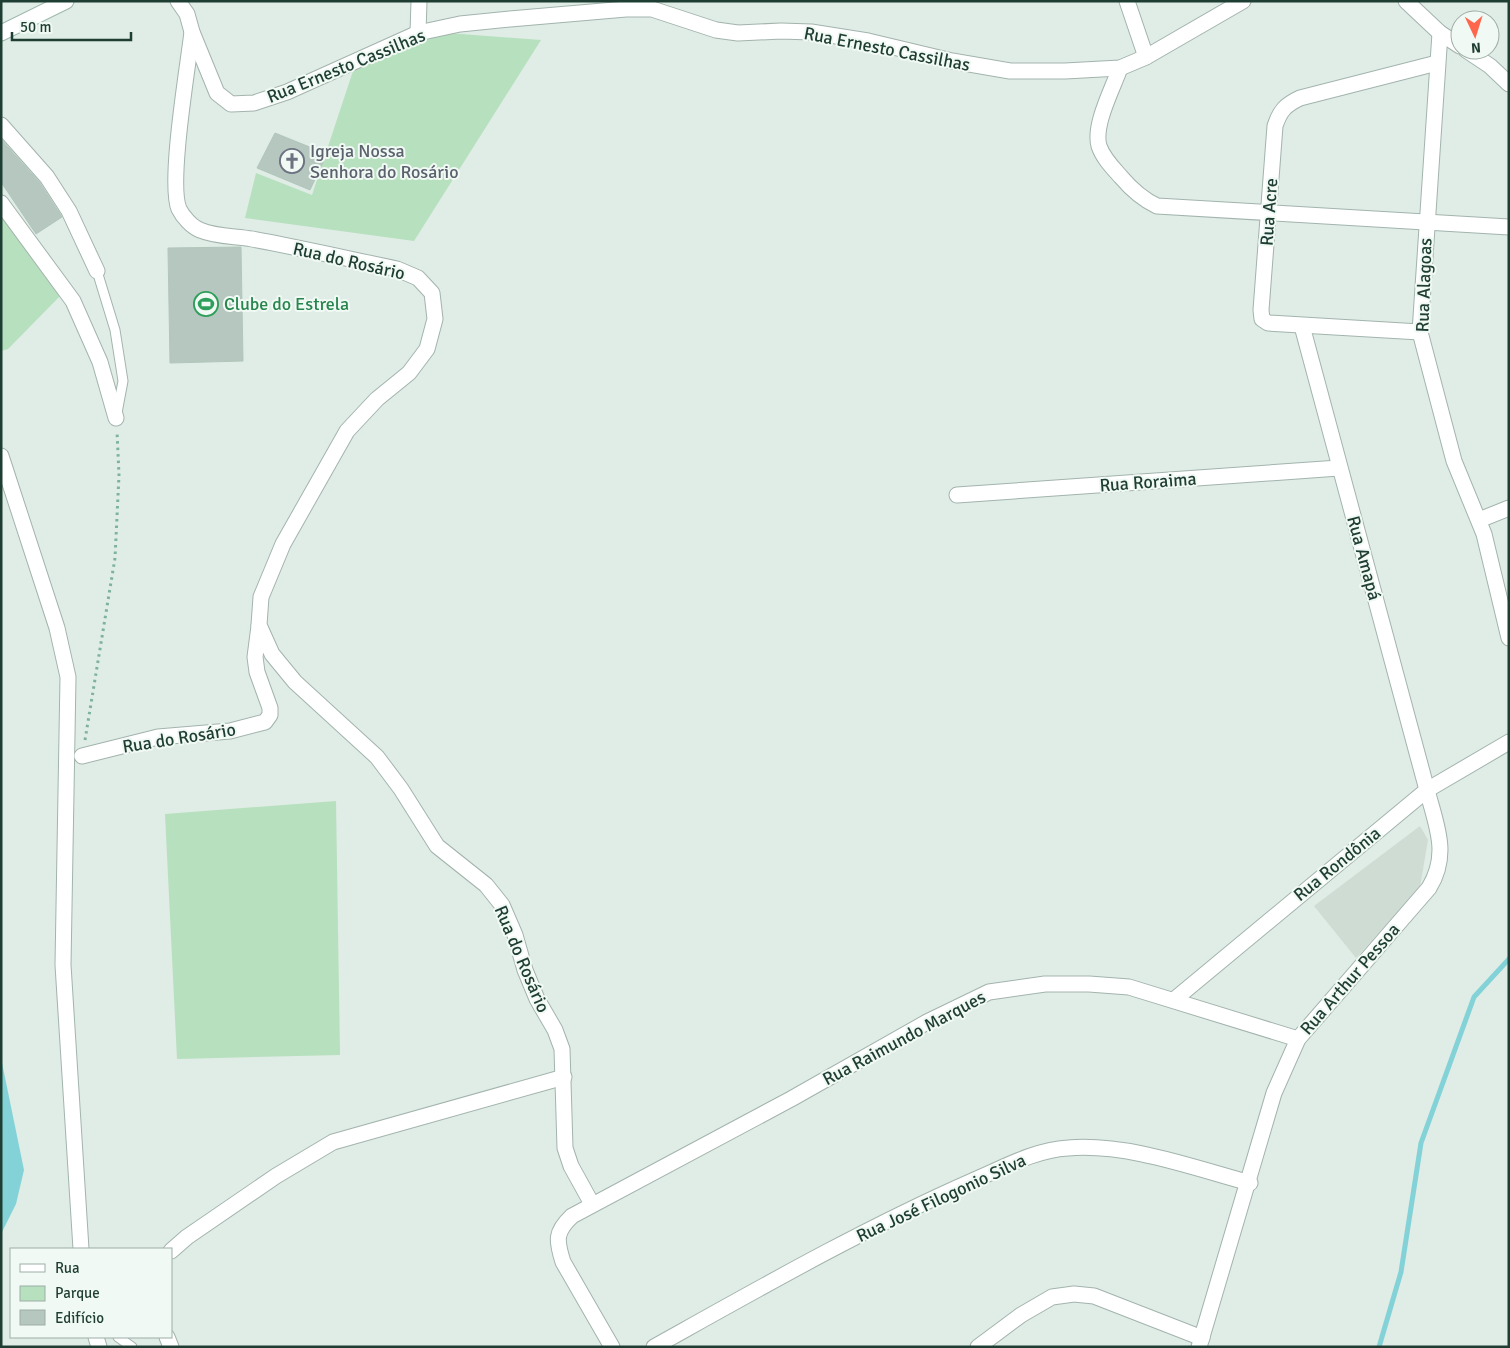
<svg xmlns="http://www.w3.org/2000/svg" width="1510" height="1348" font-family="Signika,sans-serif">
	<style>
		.built { fill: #cedcd4 }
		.green { fill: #b7e0be }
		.water { fill: #82d2d7 }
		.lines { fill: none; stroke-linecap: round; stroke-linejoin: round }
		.stream { stroke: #82d2d7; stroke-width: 5 }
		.building { fill: #b5c7be; stroke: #b2c7bc }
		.service-casing { stroke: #a2b4ad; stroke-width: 11 }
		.minor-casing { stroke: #a2b4ad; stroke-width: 17 }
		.secondary-casing { stroke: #9db9ad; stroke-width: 17 }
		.path { stroke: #7db39d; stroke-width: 3; stroke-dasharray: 2.5 4; stroke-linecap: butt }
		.service { stroke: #fff; stroke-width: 9 }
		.minor { stroke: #fff; stroke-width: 15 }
		.secondary { stroke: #fff; stroke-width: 15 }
		.labels { text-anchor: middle; stroke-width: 4; stroke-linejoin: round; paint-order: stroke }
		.street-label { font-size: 18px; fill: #1f3e33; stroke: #f1f9f4 }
		.worship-label { font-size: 18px; fill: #5b616d; stroke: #f1f9f4; text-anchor: start }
		.leisure-label { font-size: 18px; fill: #27864d; stroke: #f1f9f4; text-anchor: start }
	</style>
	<rect width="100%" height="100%" fill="#e0ece6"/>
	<polygon class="built" points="1420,826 1428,840 1420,887 1356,958 1314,906"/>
	<g class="green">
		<polygon points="435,32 541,40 414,241 245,218 256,173 312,195 353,71"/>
		<polygon points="1,208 61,295 8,349 1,351"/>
		<polygon points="336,801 340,1055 177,1059 165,814"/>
	</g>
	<polygon class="water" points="1,1058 24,1170 16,1204 1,1234"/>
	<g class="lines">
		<polyline class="stream" points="1379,1347 1401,1272 1421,1143 1474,997 1509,959"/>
	</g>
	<g class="building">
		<polygon points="275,133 327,154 310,190 257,168"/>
		<polygon points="1,139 40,183 62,217 36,234 1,182"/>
		<polygon points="241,247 243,361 170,363 168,248"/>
	</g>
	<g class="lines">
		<defs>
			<g id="service">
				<polyline points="97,271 115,330 123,381 117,413"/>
				<polyline points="118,1337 132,1347"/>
			</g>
			<g id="minor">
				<polyline points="178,1 187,14 192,32 217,93 231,104 254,103 287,92 418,33 460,24 510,19 626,9 652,9 716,30 738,33 781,31 811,32 868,41 952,61 1010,71 1065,71 1120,68 1146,57 1243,1"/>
				<polyline points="1127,1 1146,57"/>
				<polyline points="1406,1 1440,33 1460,46"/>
				<path d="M 192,32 C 188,66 168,183 179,209 C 183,217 192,227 200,230 C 216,237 235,236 252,239 C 301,248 349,259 397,269 L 418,278 L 432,293 L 435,319 L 427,349 L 409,373 L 377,399 L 347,431 L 283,544 L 261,597 L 259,625 L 272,654 L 295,682 L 377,757 L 401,789 L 437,846 L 486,885 L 502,905 L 515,935 L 525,970 L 537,999 L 555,1030 L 562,1049 L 565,1148 L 571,1166 L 592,1204"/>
				<polyline points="418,33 419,1"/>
				<polyline points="1440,33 1420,332 1454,461 1484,534 1509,638"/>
				<polyline points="1466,50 1490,66 1509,84"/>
				<path d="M 1120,68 C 1113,88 1093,125 1099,146 C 1103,158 1113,168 1121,177 C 1132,190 1142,199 1157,206 L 1509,227"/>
				<polyline points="1,125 47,177 69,211 97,271"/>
				<polyline points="1,203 73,301 100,362 116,418"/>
				<path d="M 1420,332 L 1268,323 L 1262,319 L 1261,310 L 1275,126 C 1280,111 1285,105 1300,98 L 1437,63"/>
				<polyline points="1,456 57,628 68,677 63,965 81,1249"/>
				<polyline points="957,495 1339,468"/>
				<polyline points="1479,520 1509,508"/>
				<polyline points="82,756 158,737 230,731 265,722 270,715 270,708 257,672 255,657 259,626"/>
				<polyline points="1175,999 1427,790 1509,742"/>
				<polyline points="171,1251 187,1237 276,1176 333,1142 564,1077"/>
				<polyline points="96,1337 99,1347"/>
				<polyline points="167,1337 171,1347"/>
				<path d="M 612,1347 L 563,1262 C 556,1240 555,1232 572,1216 L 791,1099 L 927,1022 L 989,992 L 1045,984 L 1089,984 L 1129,987 L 1298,1039"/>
				<path d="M 654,1347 C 758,1289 863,1229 972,1181 C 1003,1168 1034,1150 1068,1148 C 1127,1143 1194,1168 1250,1183"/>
				<polyline points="978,1347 1021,1315 1052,1297 1074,1294 1094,1296 1202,1338"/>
				<path d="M 1199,1347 L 1274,1093 L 1298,1039 L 1429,888 C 1450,854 1436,825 1427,790 L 1302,326"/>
			</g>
			<polyline id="secondary" points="1,33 66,1"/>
		</defs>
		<use href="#service" class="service-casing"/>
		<use href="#minor" class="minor-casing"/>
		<use href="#secondary" class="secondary-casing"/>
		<polyline class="path" points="85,740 115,558 119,475 117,431"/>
		<use href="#service" class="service"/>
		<use href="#minor" class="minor"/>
		<use href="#secondary" class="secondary"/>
	</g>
	<defs>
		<symbol id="church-ring" viewBox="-11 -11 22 22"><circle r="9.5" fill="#f1f9f4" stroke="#6b7280" stroke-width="1.5"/><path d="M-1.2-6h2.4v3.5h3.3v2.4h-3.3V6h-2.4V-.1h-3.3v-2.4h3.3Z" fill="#6b7280"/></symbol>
		<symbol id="stadium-ring" viewBox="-11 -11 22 22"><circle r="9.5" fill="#f1f9f4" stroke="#2e9e5b" stroke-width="1.5"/><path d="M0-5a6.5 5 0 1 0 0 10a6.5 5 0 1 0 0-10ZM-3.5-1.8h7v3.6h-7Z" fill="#2e9e5b"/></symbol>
	</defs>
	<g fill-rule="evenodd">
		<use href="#church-ring" x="278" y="147" width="28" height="28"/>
		<use href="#stadium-ring" x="192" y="290" width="28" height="28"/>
	</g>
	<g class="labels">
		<g class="street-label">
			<text transform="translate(887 49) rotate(11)" y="6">Rua Ernesto Cassilhas</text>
			<text transform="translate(346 66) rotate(-22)" y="6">Rua Ernesto Cassilhas</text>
			<text transform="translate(1269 212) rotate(-86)" y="6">Rua Acre</text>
			<text transform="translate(349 261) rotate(13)" y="6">Rua do Rosário</text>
			<text transform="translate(1424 285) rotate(-88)" y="6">Rua Alagoas</text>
			<text transform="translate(1148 482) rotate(-4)" y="6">Rua Roraima</text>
			<text transform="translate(1364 558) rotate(75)" y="6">Rua Amapá</text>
			<text transform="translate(179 738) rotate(-9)" y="6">Rua do Rosário</text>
			<text transform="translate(1337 864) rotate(-39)" y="6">Rua Rondônia</text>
			<text transform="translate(522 959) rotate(67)" y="6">Rua do Rosário</text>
			<text transform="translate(1350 979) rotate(-49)" y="6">Rua Arthur Pessoa</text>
			<text transform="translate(904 1038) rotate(-28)" y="6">Rua Raimundo Marques</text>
			<text transform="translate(941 1198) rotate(-25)" y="6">Rua José Filogonio Silva</text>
		</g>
		<g class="worship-label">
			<text x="310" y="157">Igreja Nossa<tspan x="310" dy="21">Senhora do Rosário</tspan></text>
		</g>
		<g class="leisure-label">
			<text x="224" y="310">Clube do Estrela</text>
		</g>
	</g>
	<rect width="1510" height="1348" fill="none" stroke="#1f3e33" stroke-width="5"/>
	<rect x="10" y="1248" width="162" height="90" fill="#f1f9f4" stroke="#9daea7"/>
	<rect x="20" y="1264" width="25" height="8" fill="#ffffff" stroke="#9daea7"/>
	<text x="55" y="1273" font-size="15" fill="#1f3e33">Rua</text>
	<rect x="20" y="1286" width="25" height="15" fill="#b7e0be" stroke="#9daea7"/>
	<text x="55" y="1298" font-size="15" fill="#1f3e33">Parque</text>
	<rect x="20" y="1310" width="25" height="15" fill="#b5c7be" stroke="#9daea7"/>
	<text x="55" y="1323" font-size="15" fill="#1f3e33">Edifício</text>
	<g transform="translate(1475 35) rotate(176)"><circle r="24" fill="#f1f9f4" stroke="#9daea7"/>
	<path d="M0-4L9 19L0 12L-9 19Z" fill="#ff674c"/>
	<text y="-8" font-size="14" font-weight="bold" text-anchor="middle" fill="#1f3e33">N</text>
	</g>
	<path d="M12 32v8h119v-8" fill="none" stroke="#1f3e33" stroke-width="2.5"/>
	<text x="20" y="32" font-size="15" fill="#1f3e33" stroke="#f1f9f4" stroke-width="4" paint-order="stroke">50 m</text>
</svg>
